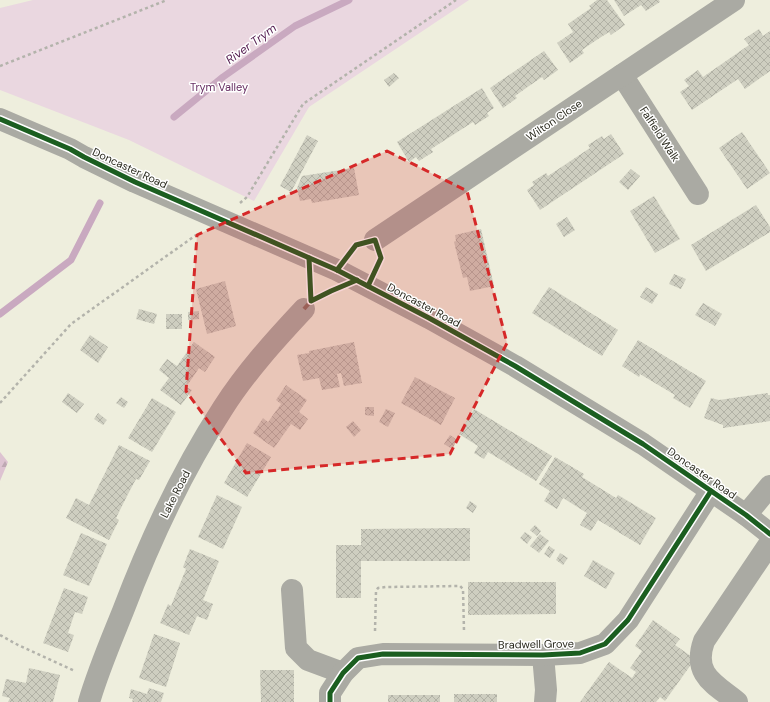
<svg xmlns="http://www.w3.org/2000/svg" width="770" height="702" font-family="'DM Sans',sans-serif">
	<style>
		.forest { fill: url(#forest-firs) }
		.park { fill: #ead7e0 }
		.lines { fill: none; stroke-linecap: round; stroke-linejoin: round }
		.stream { stroke: #c9a9c0; stroke-width: 7 }
		.building { fill: url(#building-cross-hatch) }
		.path { stroke: #b3b3ab; stroke-width: 2.5; stroke-dasharray: 3 3; stroke-linecap: butt }
		.minor { stroke: #aaaaa3; stroke-width: 22 }
		.quiet { stroke: #8d6e63; stroke-width: 4; stroke-dasharray: 8 4; stroke-linecap: butt }
		.cycleway-casing { stroke: #fff; stroke-width: 8 }
		.cycleway { stroke: #1b5e20; stroke-width: 5 }
		.marked { fill: #d62828; fill-opacity: 0.2; stroke: #d62828; stroke-width: 3; stroke-dasharray: 8 5; stroke-linejoin: round }
		.labels { text-anchor: middle; stroke-width: 3; stroke-linejoin: round; paint-order: stroke }
		.park-label { font-size: 11px; fill: #662d62; stroke: #fff }
		.street-label { font-size: 11px; fill: #2a2a1e; stroke: #fff }
		.water-label { font-size: 12px; font-style: italic; fill: #521a4e; stroke: #fff }
	</style>
	<defs>
		<pattern id="forest-firs" width="22" height="20" patternUnits="userSpaceOnUse"><rect width="22" height="20" fill="#ddc3d1"/><path d="M5 1l3.5 6h-7zM16 11l3.5 6h-7z" fill="#bea8b3"/></pattern>
		<pattern id="building-cross-hatch" width="8" height="8" patternUnits="userSpaceOnUse"><rect width="8" height="8" fill="#cecec0"/><path d="M0 0l8 8M0 8l8-8" fill="none" stroke="#b1b1a5"/></pattern>
	</defs>
	<rect width="100%" height="100%" fill="#eed"/>
	<polygon class="forest" points="0,452 8,462 0,481"/>
	<polygon class="park" points="33,0 469,0 309,107 254,201 129,140 0,90 0,8"/>
	<g class="lines">
		<g class="stream">
			<polyline points="174,117 223,77 295,26 349,0"/>
			<polyline points="0,314 71,260 100,203"/>
		</g>
	</g>
	<g class="building">
		<polygon points="597,0 607,0 625,25 611,35 609,32 595,41 582,50 584,53 570,63 557,43 573,32 568,24 591,8 589,6"/>
		<polygon points="614,0 659,0 660,2 646,11 641,5 624,16"/>
		<polygon points="759,29 763,36 770,31 770,71 745,89 738,79 692,110 680,92 689,86 684,80 698,70 703,77 749,45 744,39"/>
		<polygon points="544,51 558,70 544,80 542,77 529,86 515,96 517,98 503,108 490,88"/>
		<polygon points="394,73 399,78 389,87 384,80"/>
		<polygon points="482,88 494,108 487,113 489,116 475,125 473,122 431,149 433,152 419,161 416,157 409,162 397,142"/>
		<polygon points="742,132 770,173 747,189 719,148"/>
		<polygon points="611,134 624,154 540,210 527,190 534,185 532,182 546,173 548,176 590,148 588,145 602,136 604,139"/>
		<polygon points="307,135 318,141 291,192 280,186"/>
		<polygon points="354,168 359,195 312,203 311,199 300,201 297,188 302,176"/>
		<polygon points="631,169 640,176 628,190 619,182"/>
		<polygon points="654,196 680,239 655,253 630,211"/>
		<polygon points="756,205 770,227 770,232 706,271 691,245"/>
		<polygon points="567,217 575,230 564,237 556,224"/>
		<polygon points="481,229 494,286 470,291 467,277 463,278 454,242 456,241 455,235"/>
		<polygon points="674,274 686,279 681,289 669,284"/>
		<polygon points="225,281 236,326 207,334 196,289"/>
		<polygon points="549,287 618,330 602,356 532,313"/>
		<polygon points="646,287 658,294 652,304 640,297"/>
		<polygon points="703,303 722,314 715,326 695,315"/>
		<polygon points="139,309 157,314 154,324 136,319"/>
		<polygon points="199,311 199,319 188,320 188,312"/>
		<rect x="166" y="314" width="16" height="15"/>
		<polygon points="90,335 108,347 98,363 80,350"/>
		<polygon points="638,340 706,381 690,408 673,398 675,395 640,374 639,377 622,366"/>
		<polygon points="194,342 215,357 205,372 199,368 193,377 186,387 192,390 181,405 160,390 169,378 159,370 167,359 177,366"/>
		<polygon points="354,342 362,383 344,386 341,373 337,374 340,387 322,390 319,378 303,381 297,355 309,353 309,351"/>
		<polygon points="415,377 455,398 441,425 401,403"/>
		<polygon points="286,385 307,400 299,412 308,419 300,430 291,424 274,448 253,433 263,418 268,422 281,404 276,400"/>
		<polygon points="68,393 84,404 77,413 62,402"/>
		<polygon points="768,393 768,395 770,395 770,421 723,428 723,425 704,418 711,398 719,400"/>
		<polygon points="121,397 128,402 124,408 116,403"/>
		<polygon points="152,398 176,412 152,452 128,438"/>
		<polygon points="365,407 374,407 374,416 365,415"/>
		<polygon points="386,409 395,413 388,427 379,422"/>
		<polygon points="474,409 552,456 536,481 488,452 484,459 474,453 478,446 459,434"/>
		<polygon points="98,413 107,420 103,425 94,419"/>
		<polygon points="353,421 361,430 354,437 346,427"/>
		<polygon points="450,435 457,440 452,449 444,444"/>
		<polygon points="247,443 271,457 247,497 224,483"/>
		<polygon points="119,445 150,461 139,480 136,479 126,498 116,518 119,520 109,540 66,518 76,498 89,505"/>
		<polygon points="555,457 584,474 582,477 616,498 618,495 656,518 640,545 598,520 591,531 580,525 587,513 563,498 557,509 544,501 550,491 539,484"/>
		<polygon points="217,495 242,507 223,549 198,537"/>
		<polygon points="470,501 477,506 473,513 466,508"/>
		<polygon points="535,525 541,531 537,536 530,530"/>
		<polygon points="470,528 470,561 361,561 361,598 336,598 336,545 361,545 361,529"/>
		<polygon points="525,532 532,537 527,544 520,538"/>
		<polygon points="81,533 107,544 89,586 63,575"/>
		<polygon points="540,534 549,541 539,553 530,546"/>
		<polygon points="549,546 555,550 550,558 544,554"/>
		<polygon points="190,549 219,561 203,600 213,604 207,620 197,616 189,635 160,623 168,604 171,606 186,569 183,567"/>
		<polygon points="560,553 568,558 563,565 556,560"/>
		<polygon points="593,560 615,573 606,589 584,576"/>
		<polygon points="468,582 556,582 556,614 468,615"/>
		<polygon points="64,588 88,597 82,614 75,612 68,633 74,635 68,652 43,643"/>
		<polygon points="653,620 680,639 675,645 695,659 665,701 660,697 656,702 580,702 609,662 632,678 636,672 630,668 642,651 635,646"/>
		<polygon points="154,634 180,643 166,687 139,678"/>
		<polygon points="29,668 60,675 53,702 8,702 10,698 2,696 6,679 26,683"/>
		<polygon points="260,670 294,670 294,702 261,702"/>
		<polygon points="149,688 164,693 161,702 132,702 133,699 129,698 131,689 147,694"/>
		<rect x="454" y="694" width="43" height="8"/>
		<rect x="388" y="695" width="52" height="7"/>
	</g>
	<g class="lines">
		<g class="path">
			<polyline points="0,66 167,0"/>
			<polyline points="240,203 247,197 303,104 456,0"/>
			<polyline points="0,403 71,324 196,235"/>
			<polyline points="375,631 376,591 378,588 386,587 460,586 463,589 464,631"/>
			<polyline points="0,635 18,645 75,671"/>
		</g>
		<g class="minor">
			<polyline points="622,75 698,194"/>
			<polyline points="0,119 70,149 84,157 135,182 337,270 429,318 515,366 643,444 746,515 770,534"/>
			<polyline points="375,240 734,0"/>
			<polyline points="746,515 770,486"/>
			<polyline points="292,590 296,648 308,660 343,673"/>
			<polyline points="543,655 546,690 545,702"/>
			<path d="M 89,702 C 98,671 111,641 123,611 C 150,540 182,471 223,408 C 246,372 275,340 304,309"/>
			<polyline points="330,702 330,693 343,673 358,658 383,654 543,655 580,653 605,644 628,620 711,491"/>
			<path d="M 737,702 C 715,684 692,675 704,641 L 770,543"/>
		</g>
		<polyline class="quiet" points="304,309 311,301"/>
		<defs>
			<g id="cycleway">
				<polyline points="0,119 70,149 84,157 135,182 337,270 429,318 515,366 643,444 746,515 770,534"/>
				<polyline points="309,258 311,301 331,291 357,280"/>
				<polyline points="337,270 356,245 375,240 381,258 368,286"/>
				<polyline points="330,702 330,693 343,673 358,658 383,654 543,655 580,653 605,644 628,620 711,491"/>
			</g>
		</defs>
		<use href="#cycleway" class="cycleway-casing"/>
		<use href="#cycleway" class="cycleway"/>
	</g>
	<path class="marked" d="M 387,151 L 467,191 L 507,343 L 450,454 L 246,473 L 186,391 L 197,235 Z"/>
	<g class="labels">
		<g class="park-label">
			<text x="219" y="91">Trym Valley</text>
		</g>
		<g class="street-label">
			<text transform="translate(554 120) rotate(-34)" y="4">Wilton Close</text>
			<text transform="translate(660 134) rotate(57)" y="4">Falfield Walk</text>
			<text transform="translate(130 168) rotate(25)" y="4">Doncaster Road</text>
			<text transform="translate(424 305) rotate(28)" y="4">Doncaster Road</text>
			<text transform="translate(702 473) rotate(35)" y="4">Doncaster Road</text>
			<text transform="translate(175 494) rotate(-63)" y="4">Lake Road</text>
			<text transform="translate(536 644) rotate(-1)" y="4">Bradwell Grove</text>
		</g>
		<g class="water-label">
			<text transform="translate(251 44) rotate(-36)" y="4">River Trym</text>
		</g>
	</g>
</svg>
